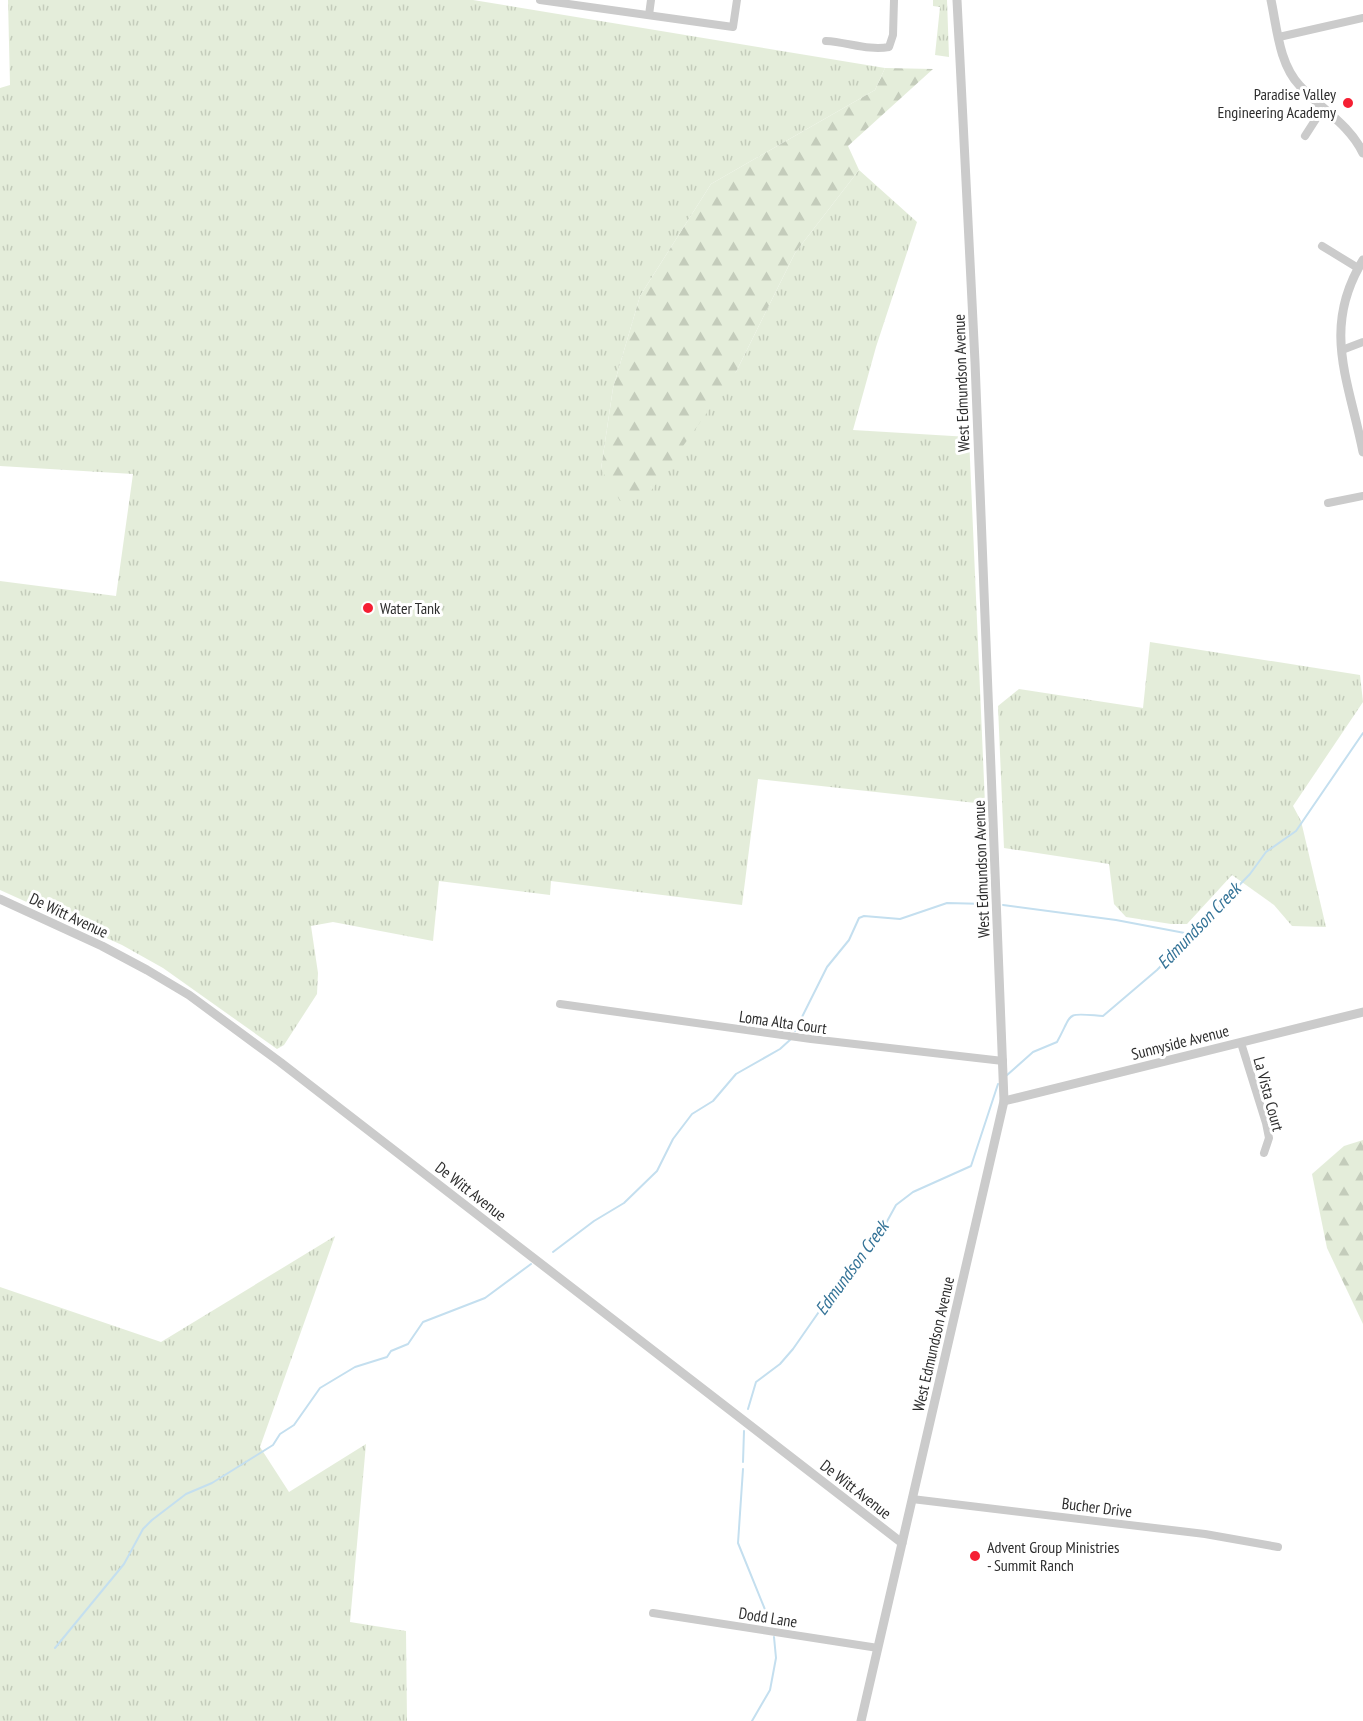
<svg xmlns="http://www.w3.org/2000/svg" width="1363" height="1721" font-family="'PT Sans Narrow',sans-serif">
	<style>
		.grass { fill: url(#grass-tufts) }
		.forest { fill: url(#forest-firs) }
		.lines { fill: none; stroke-linecap: round; stroke-linejoin: round }
		.stream { stroke: #c4dfef; stroke-width: 2 }
		.minor { stroke: #cbcbcb; stroke-width: 8 }
		.tertiary { stroke: #cbcbcb; stroke-width: 9 }
		.poi-dot { fill: #f51f33; stroke: #fff; stroke-width: 2 }
		.labels { text-anchor: middle; stroke-width: 6; stroke-linejoin: round; paint-order: stroke }
		.poi-label { font-size: 16px; fill: #2e2e2e; stroke: #fff; text-anchor: start }
		.street-label { font-size: 16px; fill: #2e2e2e; stroke: #fff }
		.water-label { font-size: 18px; font-style: italic; fill: #347397; stroke: #fff }
	</style>
	<defs>
		<pattern id="grass-tufts" width="24" height="20" patternUnits="userSpaceOnUse" patternTransform="scale(1.5)"><rect width="24" height="20" fill="#e4edda"/><path d="M3 7l-1-3M5 7V3M7 7l1-3M15 17l-1-3M17 17v-4M19 17l1-3" fill="none" stroke="#c4ccbb"/></pattern>
		<pattern id="forest-firs" width="22" height="20" patternUnits="userSpaceOnUse" patternTransform="scale(1.5)"><rect width="22" height="20" fill="#e4edda"/><path d="M5 1l3.5 6h-7zM16 11l3.5 6h-7z" fill="#c4ccbb"/></pattern>
	</defs>
	<rect width="100%" height="100%" fill="#fff"/>
	<g class="grass">
		<polygon points="8,0 473,0 885,68 875,90 711,184 640,296 613,388 601,469 736,372 795,253 859,170 917,222 876,347 853,430 969,437 985,804 758,779 742,905 551,881 550,895 439,881 433,941 333,922 311,926 318,973 317,994 284,1045 277,1049 163,968 122,945 0,890 0,581 116,596 133,474 0,466 0,88 10,85"/>
		<polygon points="933,0 947,0 949,57 935,55 940,7 933,6"/>
		<polygon points="1150,642 1360,675 1363,702 1293,806 1301,821 1326,927 1292,926 1274,905 1232,875 1187,924 1171,924 1126,917 1114,904 1109,864 1004,848 998,706 1019,689 1143,708"/>
		<polygon points="335,1236 260,1447 289,1492 366,1444 350,1622 406,1631 407,1721 0,1721 0,1287 161,1342"/>
	</g>
	<g class="forest">
		<polygon points="885,68 933,69 848,146 859,170 795,253 736,372 648,495 620,501 601,469 613,388 640,296 711,184 875,90"/>
		<polygon points="1363,1140 1363,1324 1327,1248 1312,1174 1344,1146"/>
	</g>
	<g class="lines">
		<g class="stream">
			<polyline points="1003,905 1116,920 1190,934"/>
			<polyline points="795,1031 827,967 849,940 859,918 864,916 900,919 947,903 987,904"/>
			<path d="M 1006,1076 L 1033,1052 L 1057,1042 C 1074,1011 1064,1013 1103,1016 L 1157,970 L 1250,874 L 1266,852 L 1296,831 L 1363,733"/>
			<polyline points="553,1252 594,1221 624,1203 657,1171 673,1139 692,1114 713,1101 736,1074 780,1049 791,1039"/>
			<polyline points="748,1409 756,1382 780,1364 793,1349 839,1283 874,1245 896,1205 913,1192 971,1166 998,1084"/>
			<polyline points="743,1462 744,1431"/>
			<polyline points="743,1469 738,1543 770,1622"/>
			<polyline points="55,1648 124,1564 143,1529 152,1520 186,1494 212,1483 273,1445 280,1434 294,1425 320,1388 355,1367 387,1357 391,1351 408,1344 423,1322 485,1298 531,1264"/>
			<polyline points="752,1721 770,1690 776,1658 774,1637"/>
		</g>
		<g class="minor">
			<polyline points="540,0 733,27 737,0"/>
			<polyline points="649,15 651,0"/>
			<polyline points="1279,37 1363,18"/>
			<path d="M 826,41 C 847,42 869,51 889,47 L 893,35 L 894,0"/>
			<polyline points="1305,136 1323,108"/>
			<polyline points="1322,246 1358,268"/>
			<polyline points="1342,350 1363,342"/>
			<polyline points="1328,503 1363,496"/>
			<polyline points="560,1004 811,1039 1003,1061"/>
			<polyline points="1241,1043 1266,1123 1269,1138 1264,1153"/>
			<polyline points="912,1499 1205,1534 1278,1547"/>
			<polyline points="653,1613 878,1648"/>
		</g>
		<g class="tertiary">
			<path d="M 1271,0 C 1277,28 1279,64 1300,86 C 1321,109 1349,124 1363,153"/>
			<path d="M 1363,260 C 1321,328 1349,381 1363,452"/>
			<polyline points="0,899 102,946 147,970 189,995 280,1062 902,1543"/>
			<polyline points="1004,1101 1363,1012"/>
			<polyline points="861,1721 1004,1101 975,362 957,0"/>
		</g>
	</g>
	<g class="poi-dot">
		<circle cx="1348" cy="103" r="6"/>
		<circle cx="368" cy="608" r="6"/>
		<circle cx="975" cy="1556" r="6"/>
	</g>
	<g class="labels">
		<g class="poi-label">
			<text x="1336" y="100" text-anchor="end">Paradise Valley<tspan x="1336" dy="18">Engineering Academy</tspan></text>
			<text x="380" y="614">Water Tank</text>
			<text x="987" y="1553">Advent Group Ministries<tspan x="987" dy="18">- Summit Ranch</tspan></text>
		</g>
		<g class="street-label">
			<text transform="translate(961 383) rotate(-92)" y="6">West Edmundson Avenue</text>
			<text transform="translate(981 869) rotate(-92)" y="6">West Edmundson Avenue</text>
			<text transform="translate(69 915) rotate(25)" y="6">De Witt Avenue</text>
			<text transform="translate(783 1022) rotate(8)" y="6">Loma Alta Court</text>
			<text transform="translate(1180 1042) rotate(-14)" y="6">Sunnyside Avenue</text>
			<text transform="translate(1269 1094) rotate(75)" y="6">La Vista Court</text>
			<text transform="translate(471 1191) rotate(38)" y="6">De Witt Avenue</text>
			<text transform="translate(933 1344) rotate(-77)" y="6">West Edmundson Avenue</text>
			<text transform="translate(856 1489) rotate(38)" y="6">De Witt Avenue</text>
			<text transform="translate(1097 1507) rotate(7)" y="6">Bucher Drive</text>
			<text transform="translate(768 1617) rotate(9)" y="6">Dodd Lane</text>
		</g>
		<g class="water-label">
			<text transform="translate(1199 926) rotate(-46)" y="6">Edmundson Creek</text>
			<text transform="translate(852 1268) rotate(-54)" y="6">Edmundson Creek</text>
		</g>
	</g>
</svg>
